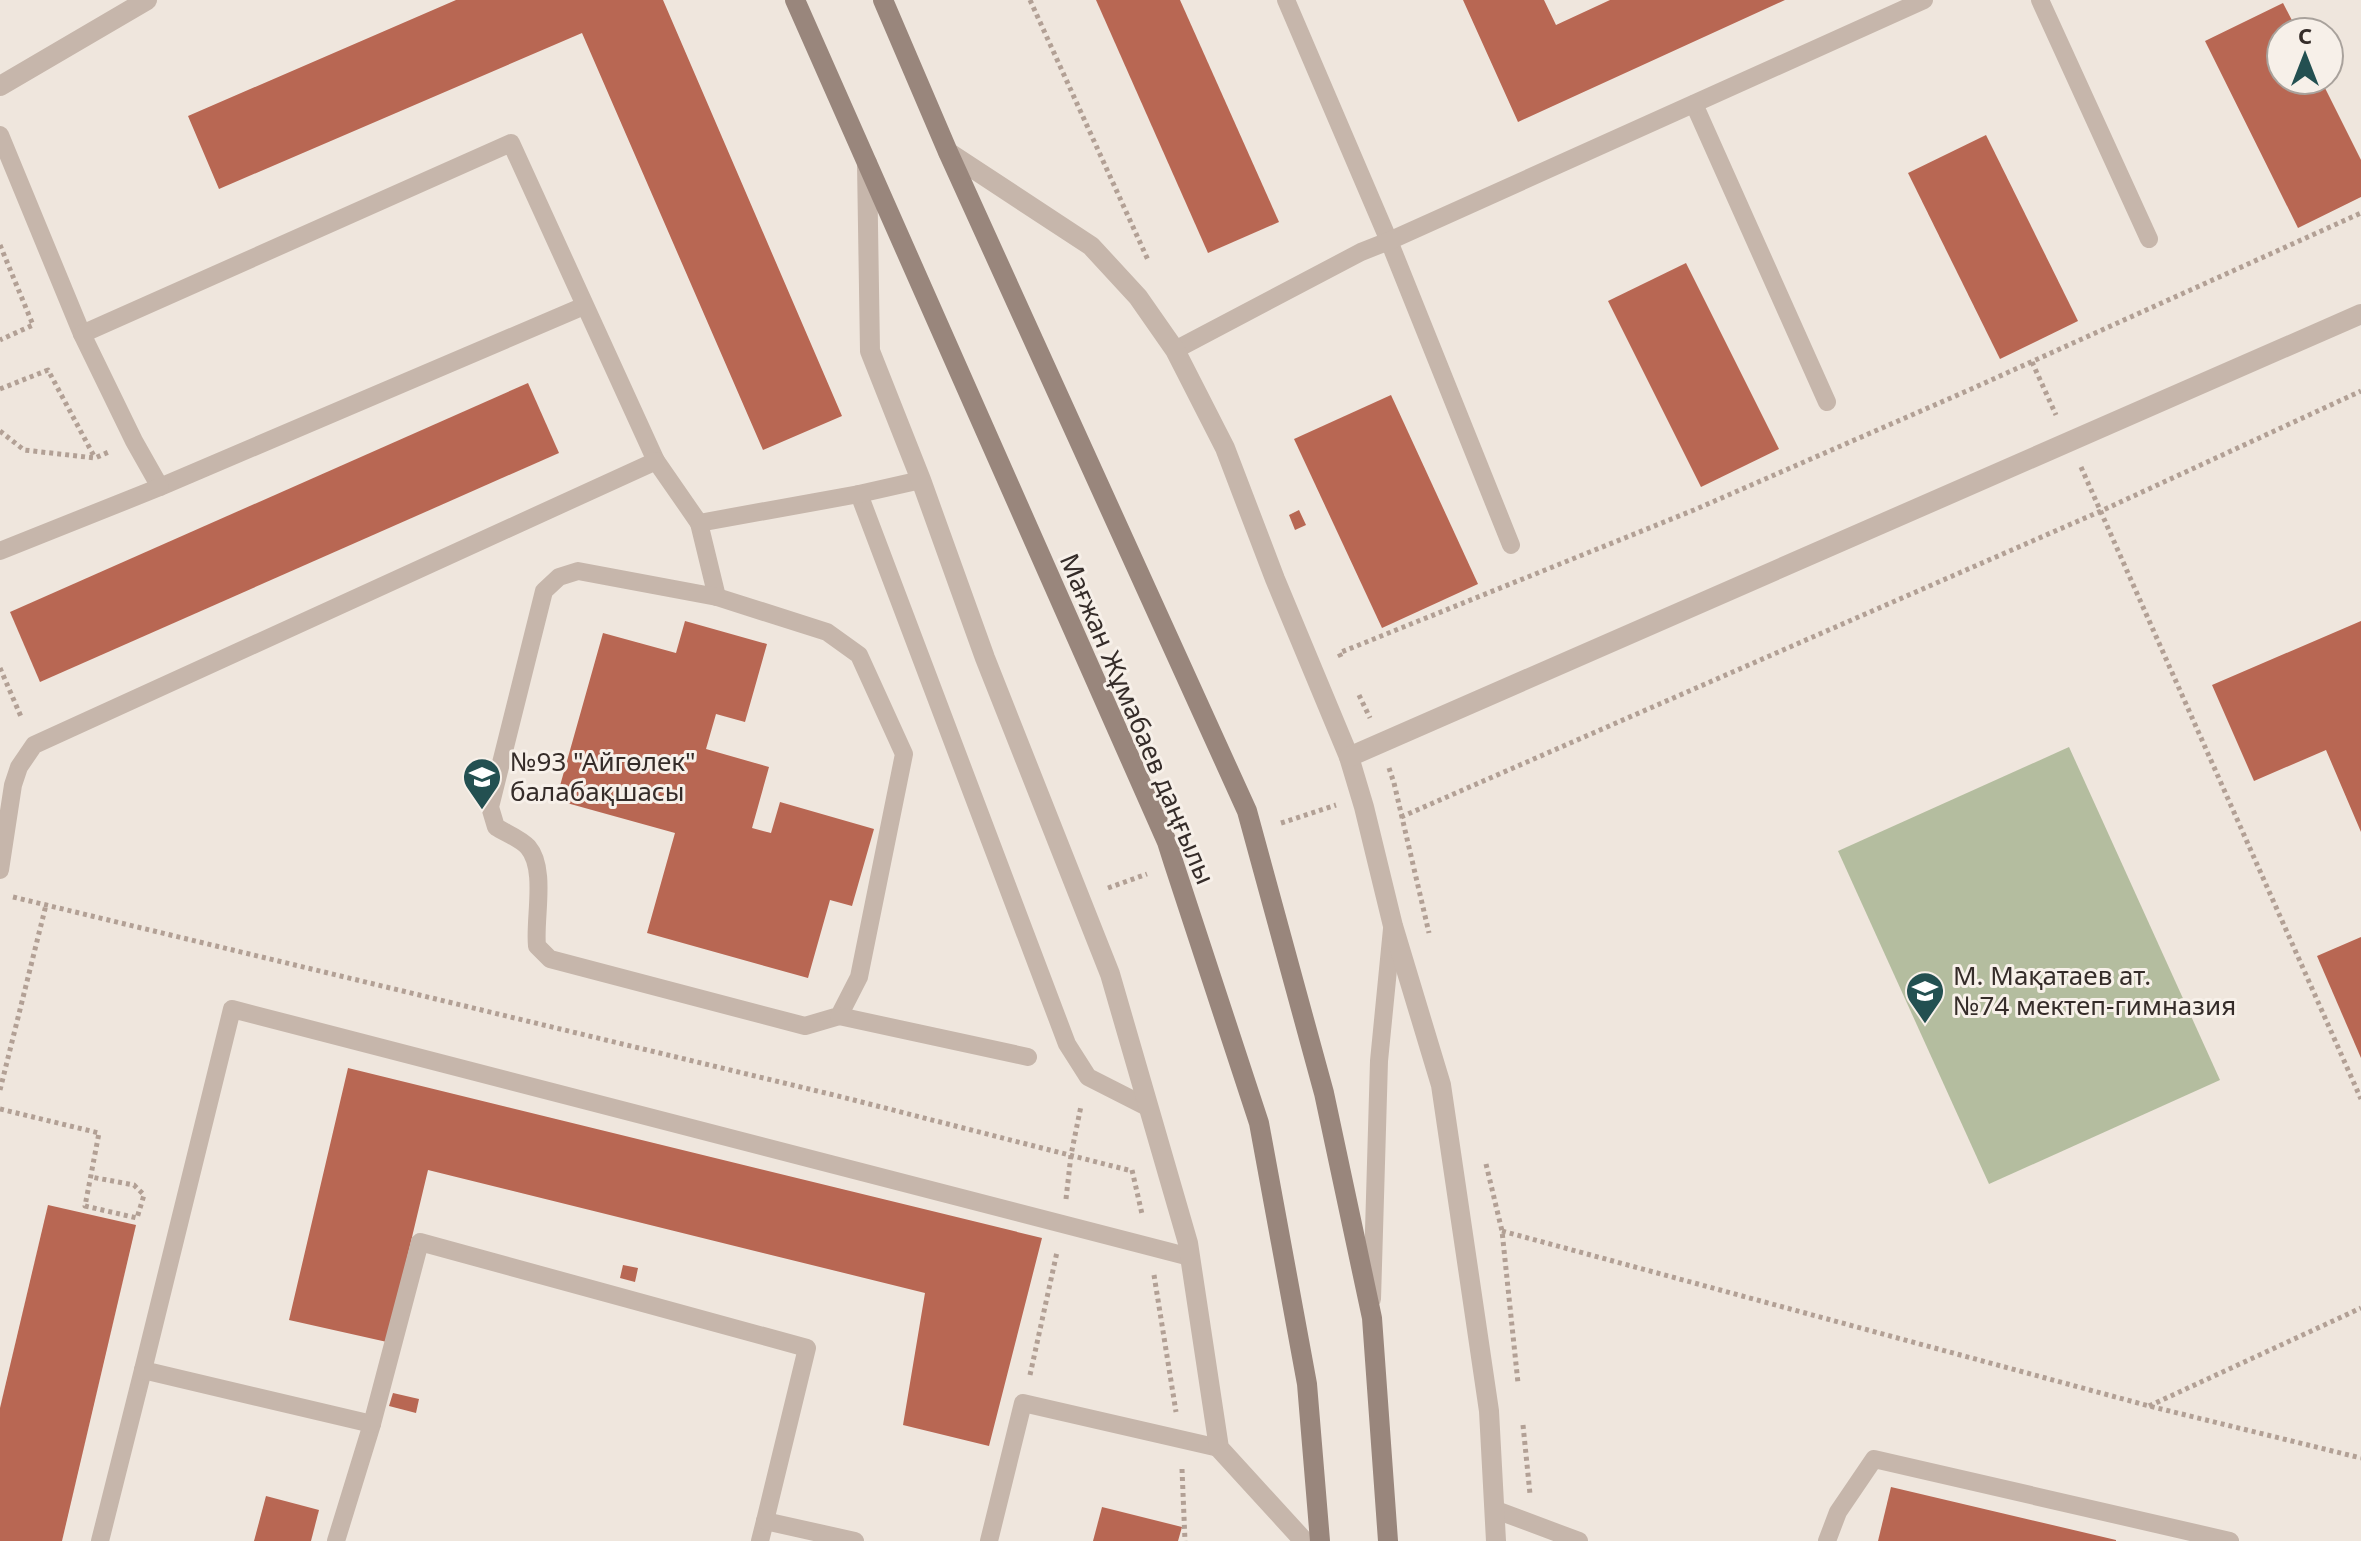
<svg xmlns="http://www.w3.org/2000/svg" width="2361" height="1541" font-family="'Noto Sans',sans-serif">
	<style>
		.green { fill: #b4bd9f }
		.building { fill: #b86753 }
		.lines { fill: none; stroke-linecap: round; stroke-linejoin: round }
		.path { stroke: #b2a095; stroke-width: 5; stroke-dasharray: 4 4; stroke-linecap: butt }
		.service { stroke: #c6b6ab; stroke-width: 18 }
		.minor { stroke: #c6b6ab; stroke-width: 20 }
		.tertiary { stroke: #c6b6ab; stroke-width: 20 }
		.secondary { stroke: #99867c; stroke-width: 20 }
		.labels { text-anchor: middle; stroke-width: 6; stroke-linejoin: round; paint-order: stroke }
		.street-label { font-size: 26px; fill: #352c29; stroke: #f7f0e9 }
		.poi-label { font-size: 26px; fill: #352c29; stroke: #f7f0e9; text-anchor: start }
	</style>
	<rect width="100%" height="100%" fill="#efe6dd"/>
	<polygon class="green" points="2069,747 2220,1080 1989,1184 1838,851"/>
	<g class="building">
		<polygon points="456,0 663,0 842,416 763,450 582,33 219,189 188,116"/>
		<polygon points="1096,0 1180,0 1279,222 1208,253"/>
		<polygon points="1463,0 1544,0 1556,25 1610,0 1785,0 1518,122"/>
		<polygon points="2283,3 2298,32 2281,32 2281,80 2321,80 2361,160 2361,197 2298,228 2205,41"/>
		<polygon points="1986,135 2078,321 2000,359 1908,173"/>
		<polygon points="1686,263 1779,449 1701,487 1608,301"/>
		<polygon points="528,383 559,453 40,682 10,612"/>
		<polygon points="1391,395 1478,584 1382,628 1294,439"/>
		<polygon points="1299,510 1306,525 1295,530 1289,515"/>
		<polygon points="685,621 767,644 745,722 716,714 706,749 769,767 752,828 771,833 780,802 874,829 852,906 830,900 808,978 647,933 675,833 556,800 603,633 676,653"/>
		<polygon points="2361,621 2361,832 2326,750 2254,781 2212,685"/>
		<polygon points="2361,937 2361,1058 2317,956"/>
		<polygon points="348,1068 1042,1238 989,1446 903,1425 925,1293 428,1170 387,1342 289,1320"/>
		<polygon points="48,1205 136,1225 62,1541 0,1541 0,1408"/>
		<polygon points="623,1265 638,1268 635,1282 620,1278"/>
		<polygon points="393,1393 419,1399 416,1413 389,1406"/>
		<polygon points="1891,1487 2116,1540 2116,1541 1878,1541"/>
		<polygon points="266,1496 319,1510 311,1541 254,1541"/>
		<polygon points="1102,1507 1182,1527 1178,1541 1093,1541"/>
	</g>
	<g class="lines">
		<g class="path">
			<polyline points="1030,0 1148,260"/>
			<polyline points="0,245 33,325 0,340"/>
			<polyline points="2032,362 2056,415"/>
			<polyline points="0,389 48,370 95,458"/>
			<polyline points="0,431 24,450 95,458 111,451"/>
			<polyline points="2081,467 2361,1099"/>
			<polyline points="1341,657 1339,653 1694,510 1969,390 2361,213"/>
			<polyline points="0,668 22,719"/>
			<polyline points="1359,695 1370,718"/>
			<polyline points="1389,768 1394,783"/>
			<polyline points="1394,783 1429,933"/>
			<polyline points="1401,817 2101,511 2361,391"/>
			<polyline points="1281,823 1336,805"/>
			<polyline points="1108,888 1147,874"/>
			<polyline points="13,897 838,1096 1132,1171"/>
			<polyline points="0,1090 46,905"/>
			<polyline points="0,1109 99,1133 85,1206 137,1218 144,1195 134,1185 91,1177"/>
			<polyline points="1486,1164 1502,1231 1518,1383"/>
			<polyline points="1132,1170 1142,1214"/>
			<polyline points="1066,1199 1071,1155 1081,1106"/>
			<polyline points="1502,1231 2149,1406 2361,1458"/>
			<polyline points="1154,1275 1176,1412"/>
			<polyline points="1030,1375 1057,1252"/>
			<polyline points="2149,1406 2361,1308"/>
			<polyline points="1523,1425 1530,1494"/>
			<polyline points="1182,1469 1185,1541"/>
		</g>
		<g class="service">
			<polyline points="1286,0 1389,241 1511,545"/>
			<polyline points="2040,0 2149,239"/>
			<polyline points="1694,104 1827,402"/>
			<polyline points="0,135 82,334"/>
			<polyline points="584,306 160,487 134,441 82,334 511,143 656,461"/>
			<polyline points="1175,350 1361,252 1389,241 1924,0"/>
			<polyline points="859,494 1067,1044 1088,1077 1149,1108"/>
			<polyline points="699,523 717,597"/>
			<polyline points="0,551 160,487"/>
			<path d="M 578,571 L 717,597 L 827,632 L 859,655 L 904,754 L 859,977 L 839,1016 L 805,1026 L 550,959 L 537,946 C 534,919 547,869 528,847 C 521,839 506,833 496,827 L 490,807 L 544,591 L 559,577 Z"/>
			<polyline points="0,870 13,785 19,767 34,745 656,461 699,523 859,494 921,480"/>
			<polyline points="839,1016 1028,1057"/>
			<polyline points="1372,1299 1379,1061 1392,929"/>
			<polyline points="1496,1510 1579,1541"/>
			<polyline points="100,1541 143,1370"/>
			<polyline points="336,1541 372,1424"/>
			<polyline points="760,1541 765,1521"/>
			<polyline points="855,1541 765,1521 807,1348 420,1242 372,1424 143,1370 232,1009 1190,1257"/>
			<polyline points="989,1541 1023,1403 1219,1448"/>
			<polyline points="1827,1541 1838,1512 1874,1459 2230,1541"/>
		</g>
		<g class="minor">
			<polyline points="948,152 1091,246 1138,297 1175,350 1225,448 1275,579 1349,757 1364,807 1393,926 1441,1085 1489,1411 1496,1541"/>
			<polyline points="867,163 870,351 921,480 985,658 1110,974 1188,1243 1219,1448 1304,1541"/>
			<polyline points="1349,757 2361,314"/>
		</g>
		<polyline class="tertiary" points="0,86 147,0"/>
		<g class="secondary">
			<polyline points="795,0 1167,842 1174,864 1259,1123 1307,1384 1320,1541"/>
			<polyline points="883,0 948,152 1247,811 1324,1093 1372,1318 1388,1541"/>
		</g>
	</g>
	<defs>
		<symbol id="school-pin" viewBox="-11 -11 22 30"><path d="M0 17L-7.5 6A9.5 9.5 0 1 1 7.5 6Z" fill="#235051" stroke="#f7f0e9"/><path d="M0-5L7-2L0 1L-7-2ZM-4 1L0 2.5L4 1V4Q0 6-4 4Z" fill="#fff"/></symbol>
	</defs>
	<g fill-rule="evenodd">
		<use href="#school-pin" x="460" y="755" width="44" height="60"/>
		<use href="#school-pin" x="1903" y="969" width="44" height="60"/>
	</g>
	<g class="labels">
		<g class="street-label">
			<text transform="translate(1137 719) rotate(67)" y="9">Мағжан Жұмабаев даңғылы</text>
		</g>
		<g class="poi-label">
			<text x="510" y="771">№93 "Айгөлек"<tspan x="510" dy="30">балабақшасы</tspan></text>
			<text x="1953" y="985">М. Мақатаев ат.<tspan x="1953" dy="30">№74 мектеп-гимназия</tspan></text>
		</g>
	</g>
	<g transform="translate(2305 56)"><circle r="38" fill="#f7f0e9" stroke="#a9a29c" stroke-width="2"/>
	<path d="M0-6L14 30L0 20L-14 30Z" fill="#235051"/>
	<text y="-12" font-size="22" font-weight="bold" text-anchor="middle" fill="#352c29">С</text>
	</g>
</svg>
